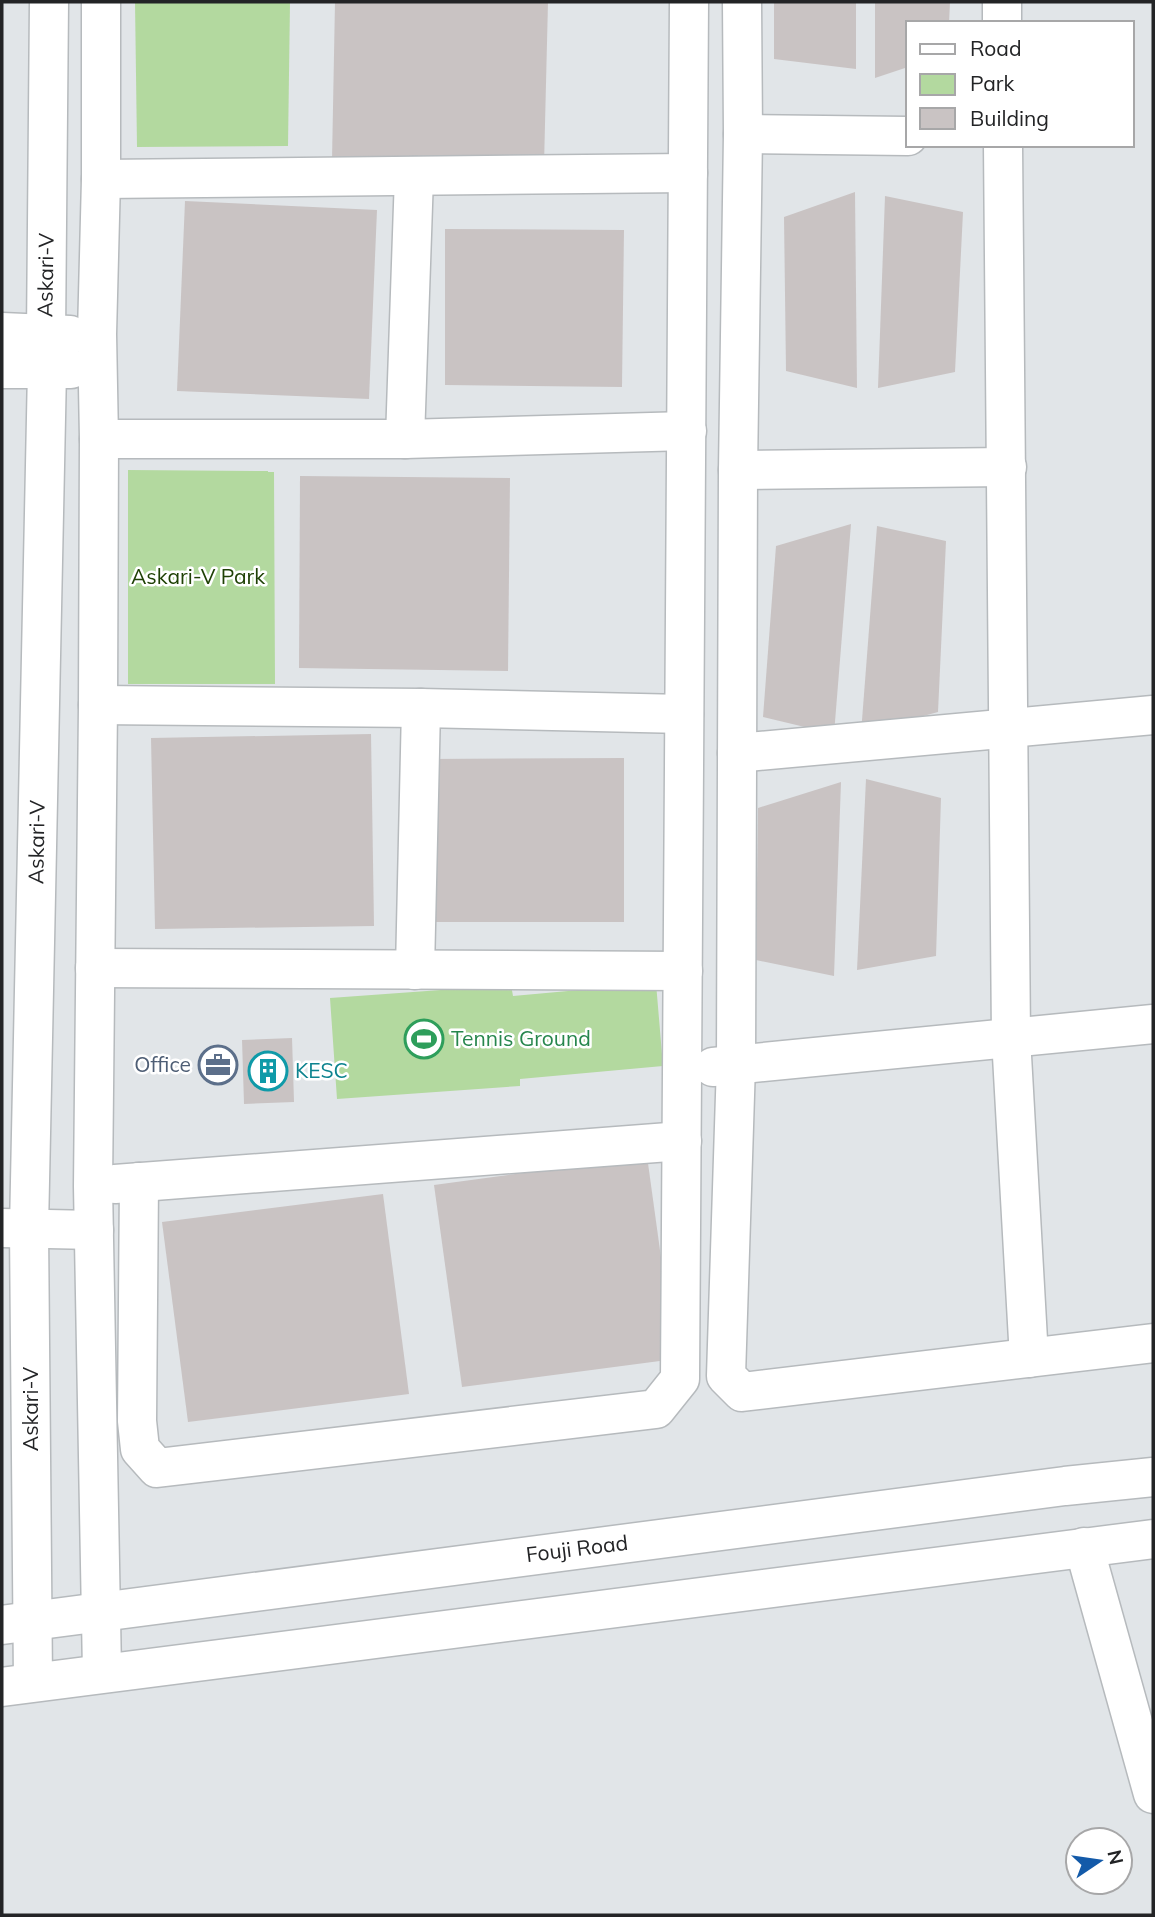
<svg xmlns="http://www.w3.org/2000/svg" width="1155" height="1917" font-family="Mulish,sans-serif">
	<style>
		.green { fill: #b3d99f }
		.building { fill: #c9c3c3 }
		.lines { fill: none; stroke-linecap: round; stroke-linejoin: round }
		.minor-casing { stroke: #b6babd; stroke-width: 41 }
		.major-casing { stroke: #b6babd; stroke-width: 41 }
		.minor { stroke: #fff; stroke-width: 38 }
		.major { stroke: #fff; stroke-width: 38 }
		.labels { text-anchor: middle; stroke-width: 5; stroke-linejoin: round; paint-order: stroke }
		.street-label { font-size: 21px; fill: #232426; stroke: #fff }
		.park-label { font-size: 21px; fill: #1f4105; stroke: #fff }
		.leisure-label { font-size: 21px; fill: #27864d; stroke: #fff; text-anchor: start }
		.service-label { font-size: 21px; fill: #4e5e75; stroke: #fff; text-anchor: end }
		.culture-label { font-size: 21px; fill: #0d838f; stroke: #fff; text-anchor: start }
	</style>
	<rect width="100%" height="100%" fill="#e1e5e8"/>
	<g class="green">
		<polygon points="135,2 290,2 288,146 137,147"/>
		<polygon points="128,470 268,471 268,472 274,472 275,684 128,684"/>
		<polygon points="656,983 663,1066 520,1079 520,1086 337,1099 330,998 511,985 513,996"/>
	</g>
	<g class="building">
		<polygon points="335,2 548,2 544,165 332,160"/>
		<polygon points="774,2 856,2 856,69 774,59"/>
		<polygon points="875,2 950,2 949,23 908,23 908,67 875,78"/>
		<polygon points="855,192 857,388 786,371 784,217"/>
		<polygon points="885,196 963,212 955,372 878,388"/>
		<polygon points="185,201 377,210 369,399 177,391"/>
		<polygon points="445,229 624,230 622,387 445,385"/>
		<polygon points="300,476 510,478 508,671 299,668"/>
		<polygon points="851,524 834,734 763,717 776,546"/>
		<polygon points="877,526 946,541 938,712 861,733"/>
		<polygon points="371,734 374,926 155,929 151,738"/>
		<polygon points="624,758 624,922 428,922 427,759"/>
		<polygon points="866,779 941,798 936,956 857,970"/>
		<polygon points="841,782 834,976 756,960 758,808"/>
		<polygon points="292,1038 294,1102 244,1104 242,1040"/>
		<polygon points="647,1156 675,1359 462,1387 434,1185"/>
		<polygon points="383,1194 409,1394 188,1422 162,1222"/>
	</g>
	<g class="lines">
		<defs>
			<g id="minor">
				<polyline points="101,2 101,179 97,334 99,439 98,705 93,1186 102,1672"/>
				<polyline points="742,2 743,134 738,470 736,1064 726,1376 742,1392 1153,1343"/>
				<polyline points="1002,2 1002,23"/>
				<polyline points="743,134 908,136"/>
				<polyline points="1003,145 1011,1038 1029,1358"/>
				<polyline points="101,179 688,173"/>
				<polyline points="2,332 70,335"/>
				<polyline points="2,369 71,369"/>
				<polyline points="99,439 405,439 687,431"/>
				<polyline points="405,439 414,176"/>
				<polyline points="738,470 1007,467"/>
				<polyline points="98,705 421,708 684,714"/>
				<polyline points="737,753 1153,715"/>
				<polyline points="95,968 683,971"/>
				<polyline points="415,970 421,708"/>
				<polyline points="713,1067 1153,1024"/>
				<polyline points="139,1182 137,1421 140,1449 157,1468 656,1409 680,1379 689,2"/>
				<polyline points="115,1184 682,1141"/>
				<polyline points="2,1228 94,1230"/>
				<polyline points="1084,1547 1153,1794"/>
				<polyline points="33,1682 29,1229 47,370 46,335 49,2"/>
			</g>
			<g id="major">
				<polyline points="2,1625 1065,1486 1153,1477"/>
				<polyline points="2,1687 1153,1539"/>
			</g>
		</defs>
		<use href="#minor" class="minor-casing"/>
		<use href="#major" class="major-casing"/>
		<use href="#minor" class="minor"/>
		<use href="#major" class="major"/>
	</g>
	<defs>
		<symbol id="stadium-ring" viewBox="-11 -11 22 22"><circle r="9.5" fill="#fff" stroke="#2e9e5b" stroke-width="1.5"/><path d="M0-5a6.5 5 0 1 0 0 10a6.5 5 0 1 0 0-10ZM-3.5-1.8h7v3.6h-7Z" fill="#2e9e5b"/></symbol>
		<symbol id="office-ring" viewBox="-11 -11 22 22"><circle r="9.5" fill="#fff" stroke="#5c6f8a" stroke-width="1.5"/><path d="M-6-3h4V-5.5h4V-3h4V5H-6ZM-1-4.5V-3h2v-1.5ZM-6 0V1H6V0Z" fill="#5c6f8a"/></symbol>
		<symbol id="building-ring" viewBox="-11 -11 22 22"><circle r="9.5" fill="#fff" stroke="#0f9aa8" stroke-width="1.5"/><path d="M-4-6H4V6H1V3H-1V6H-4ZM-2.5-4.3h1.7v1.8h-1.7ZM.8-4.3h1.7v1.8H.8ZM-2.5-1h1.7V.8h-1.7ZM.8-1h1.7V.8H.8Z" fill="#0f9aa8"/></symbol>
	</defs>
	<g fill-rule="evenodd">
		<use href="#stadium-ring" x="402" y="1017" width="44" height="44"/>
		<use href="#office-ring" x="196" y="1043" width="44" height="44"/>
		<use href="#building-ring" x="246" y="1049" width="44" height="44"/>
	</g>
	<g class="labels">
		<g class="street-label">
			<text transform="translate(46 275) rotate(-89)" y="7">Askari-V</text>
			<text transform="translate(37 842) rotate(-89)" y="7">Askari-V</text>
			<text transform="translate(31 1409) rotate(-90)" y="7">Askari-V</text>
			<text transform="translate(577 1549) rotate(-7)" y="7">Fouji Road</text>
		</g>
		<g class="park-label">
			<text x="198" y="584">Askari-V Park</text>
		</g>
		<g class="leisure-label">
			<text x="451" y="1046">Tennis Ground</text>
		</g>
		<g class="service-label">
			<text x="191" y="1072">Office</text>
		</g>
		<g class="culture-label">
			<text x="295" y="1078">KESC</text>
		</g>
	</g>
	<rect width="1155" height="1917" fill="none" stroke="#232426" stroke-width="7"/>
	<rect x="906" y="21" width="228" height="126" fill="#ffffff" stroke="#a7a7a8" stroke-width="2"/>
	<rect x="920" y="44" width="35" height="10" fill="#ffffff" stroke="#a7a7a8" stroke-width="2"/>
	<text x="970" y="56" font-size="21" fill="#232426">Road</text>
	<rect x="920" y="74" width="35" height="21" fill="#b3d99f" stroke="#a7a7a8" stroke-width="2"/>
	<text x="970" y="91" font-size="21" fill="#232426">Park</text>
	<rect x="920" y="108" width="35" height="21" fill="#c9c3c3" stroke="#a7a7a8" stroke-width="2"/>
	<text x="970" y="126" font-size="21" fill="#232426">Building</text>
	<g transform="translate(1099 1861) rotate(77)"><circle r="33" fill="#ffffff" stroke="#a7a7a8" stroke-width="2"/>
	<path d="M0-5L12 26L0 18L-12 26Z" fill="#135aa9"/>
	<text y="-10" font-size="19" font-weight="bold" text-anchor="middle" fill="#232426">N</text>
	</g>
</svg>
